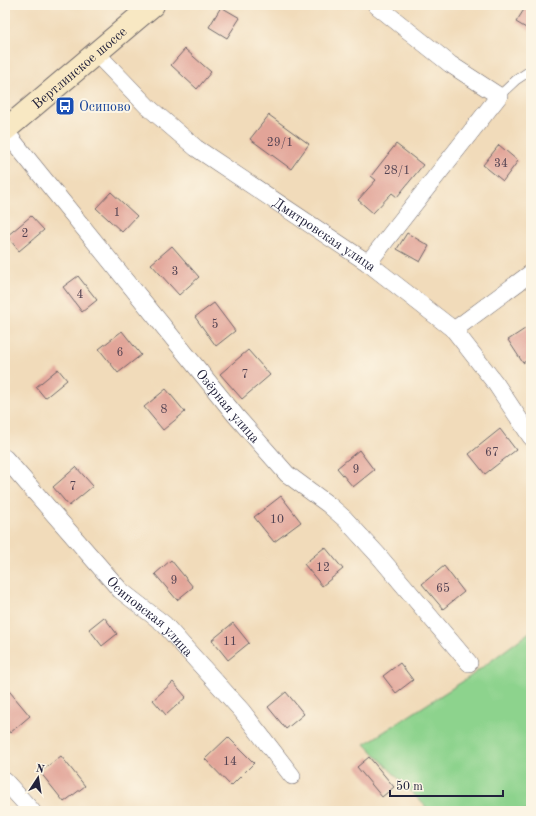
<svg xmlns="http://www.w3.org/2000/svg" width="536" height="816" font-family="'Old Standard TT',serif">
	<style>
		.green { fill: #8dd38d; stroke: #587a64 }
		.building { fill: #e2a498 }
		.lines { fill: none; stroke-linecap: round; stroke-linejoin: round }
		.service-casing { stroke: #6a6367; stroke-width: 10 }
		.minor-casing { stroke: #6a6367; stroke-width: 18 }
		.secondary-casing { stroke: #6a6367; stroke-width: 24 }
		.service { stroke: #fff; stroke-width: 9 }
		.minor { stroke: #fff; stroke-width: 17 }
		.secondary { stroke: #f8e8c3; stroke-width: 22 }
		.labels { text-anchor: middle; stroke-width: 4; stroke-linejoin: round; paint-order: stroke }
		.number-label { font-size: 12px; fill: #524252 }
		.street-label { font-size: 14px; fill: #22223b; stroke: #fcf5e5 }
		.transit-label { font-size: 14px; fill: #164399; stroke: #fcf5e5; text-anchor: start }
	</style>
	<rect width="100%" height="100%" fill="#fcf5e5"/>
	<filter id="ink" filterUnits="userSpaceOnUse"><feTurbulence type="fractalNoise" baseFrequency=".025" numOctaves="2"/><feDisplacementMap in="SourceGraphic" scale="8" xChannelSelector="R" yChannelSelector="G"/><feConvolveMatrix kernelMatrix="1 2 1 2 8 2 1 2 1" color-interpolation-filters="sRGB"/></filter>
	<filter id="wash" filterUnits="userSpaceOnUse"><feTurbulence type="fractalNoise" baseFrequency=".012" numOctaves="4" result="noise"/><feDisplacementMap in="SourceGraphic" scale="16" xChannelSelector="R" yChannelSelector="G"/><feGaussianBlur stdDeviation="0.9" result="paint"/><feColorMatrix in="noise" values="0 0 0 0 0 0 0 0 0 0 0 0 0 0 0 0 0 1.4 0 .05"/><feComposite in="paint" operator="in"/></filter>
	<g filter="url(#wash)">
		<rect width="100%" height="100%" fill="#f1dbba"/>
		<polygon class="green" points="531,631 531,811 430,811 365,744 468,678"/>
		<g id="blocks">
			<g class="building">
				<polygon points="527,5 531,5 531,31 516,22"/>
				<polygon points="221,7 240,18 227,38 209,27"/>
				<polygon points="185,49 211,72 197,89 171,65"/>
				<polygon points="269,115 309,144 291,169 250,139"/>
				<polygon points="396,144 423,165 397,197 392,193 373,213 358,200 376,180 371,176"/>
				<polygon points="499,145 518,161 503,181 483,165"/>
				<polygon points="111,192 137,216 122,232 96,208"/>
				<polygon points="31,216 44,230 19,251 7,236"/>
				<polygon points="407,233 429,246 420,262 397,249"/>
				<polygon points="172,246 199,277 179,295 151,264"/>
				<polygon points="78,276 97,300 82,312 63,287"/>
				<polygon points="214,303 235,331 216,346 195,317"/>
				<polygon points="531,325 531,357 523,363 508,340"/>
				<polygon points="122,331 141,355 118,373 99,349"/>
				<polygon points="248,350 270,375 242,399 220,374"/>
				<polygon points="58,369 67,380 45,398 36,387"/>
				<polygon points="166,389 185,412 163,430 144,407"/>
				<polygon points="500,429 516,450 485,474 469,454"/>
				<polygon points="359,450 374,470 353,487 337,468"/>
				<polygon points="76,467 93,486 69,506 53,487"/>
				<polygon points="281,496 301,522 274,542 254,517"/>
				<polygon points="325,547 343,569 322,586 304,564"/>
				<polygon points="171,560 193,587 177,600 155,574"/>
				<polygon points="444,566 464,592 443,609 422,584"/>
				<polygon points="104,617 117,634 102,646 89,629"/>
				<polygon points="233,623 249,643 228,660 212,640"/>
				<polygon points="400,663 413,680 396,693 383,676"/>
				<polygon points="173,682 186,697 166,715 153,700"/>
				<polygon points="5,686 30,716 10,733 5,726"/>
				<polygon points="286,692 304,714 286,729 268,707"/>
				<polygon points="228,737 254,763 231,786 205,759"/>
				<polygon points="61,756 85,786 64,802 40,772"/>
				<polygon points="369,757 394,787 382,797 357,767"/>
			</g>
		</g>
	</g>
	<g filter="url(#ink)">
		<use href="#blocks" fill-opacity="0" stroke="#6a6367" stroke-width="1"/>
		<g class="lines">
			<defs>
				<polyline id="service" points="499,96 516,80 531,70"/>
				<g id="minor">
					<path id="s1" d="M 96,53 L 147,106 L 196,148 L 368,263 L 454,330 L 496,384 L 531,437"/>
					<path id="s2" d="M 5,131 L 236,416 L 287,474 L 329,505 L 345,519 L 378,555 L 469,663"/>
					<polyline points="368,263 499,96 450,64 376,5"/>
					<polyline points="454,330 531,273"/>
					<path id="s3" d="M 5,458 L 120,590 L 164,624 L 188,651 L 242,711 L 292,776"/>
					<polyline points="5,781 32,811"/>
				</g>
				<g id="secondary">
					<path id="s4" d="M 5,130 L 153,5"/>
				</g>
			</defs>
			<use href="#service" class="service-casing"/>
			<use href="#minor" class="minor-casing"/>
			<use href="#secondary" class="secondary-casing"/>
			<use href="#service" class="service"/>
			<use href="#minor" class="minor"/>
			<use href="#secondary" class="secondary"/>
		</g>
	</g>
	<defs>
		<symbol id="bus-square" viewBox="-11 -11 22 22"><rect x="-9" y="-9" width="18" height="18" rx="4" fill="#1a4fb4" stroke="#fcf5e5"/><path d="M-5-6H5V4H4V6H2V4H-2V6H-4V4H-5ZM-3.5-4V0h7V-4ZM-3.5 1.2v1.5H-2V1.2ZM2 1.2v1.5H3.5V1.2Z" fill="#fff"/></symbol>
	</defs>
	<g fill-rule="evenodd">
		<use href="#bus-square" x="54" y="95" width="22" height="22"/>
	</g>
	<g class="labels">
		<g class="number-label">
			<text x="280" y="146">29/1</text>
			<text x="501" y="167">34</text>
			<text x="397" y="174">28/1</text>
			<text x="117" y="216">1</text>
			<text x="25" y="237">2</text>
			<text x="175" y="275">3</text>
			<text x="80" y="298">4</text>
			<text x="215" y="328">5</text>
			<text x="120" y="356">6</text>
			<text x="245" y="378">7</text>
			<text x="164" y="413">8</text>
			<text x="492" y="456">67</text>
			<text x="356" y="473">9</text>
			<text x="73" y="490">7</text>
			<text x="277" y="523">10</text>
			<text x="323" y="571">12</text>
			<text x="174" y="584">9</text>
			<text x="443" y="592">65</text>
			<text x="230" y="645">11</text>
			<text x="230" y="765">14</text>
		</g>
		<g class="street-label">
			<text dy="5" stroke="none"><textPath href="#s4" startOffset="97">Вертлинское шоссе</textPath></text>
			<text dy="5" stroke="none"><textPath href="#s1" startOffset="293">Дмитровская улица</textPath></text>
			<text dy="5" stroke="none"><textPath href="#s2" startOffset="354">Озёрная улица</textPath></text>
			<text dy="5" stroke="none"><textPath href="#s3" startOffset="215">Осиповская улица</textPath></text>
		</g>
		<g class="transit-label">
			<text x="79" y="111">Осипово</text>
		</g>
	</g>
	<rect width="536" height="816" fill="none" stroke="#fcf5e5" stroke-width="20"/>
	<g transform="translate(38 778) rotate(12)" stroke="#fcf5e5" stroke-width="3" paint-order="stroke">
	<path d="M0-3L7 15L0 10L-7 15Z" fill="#22223b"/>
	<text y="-6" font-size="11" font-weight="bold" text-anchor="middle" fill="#22223b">N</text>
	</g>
	<path d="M390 790v6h113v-6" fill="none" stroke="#22223b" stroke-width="2"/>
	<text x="396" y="790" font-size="12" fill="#22223b" stroke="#fcf5e5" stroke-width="3" paint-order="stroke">50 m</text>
</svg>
